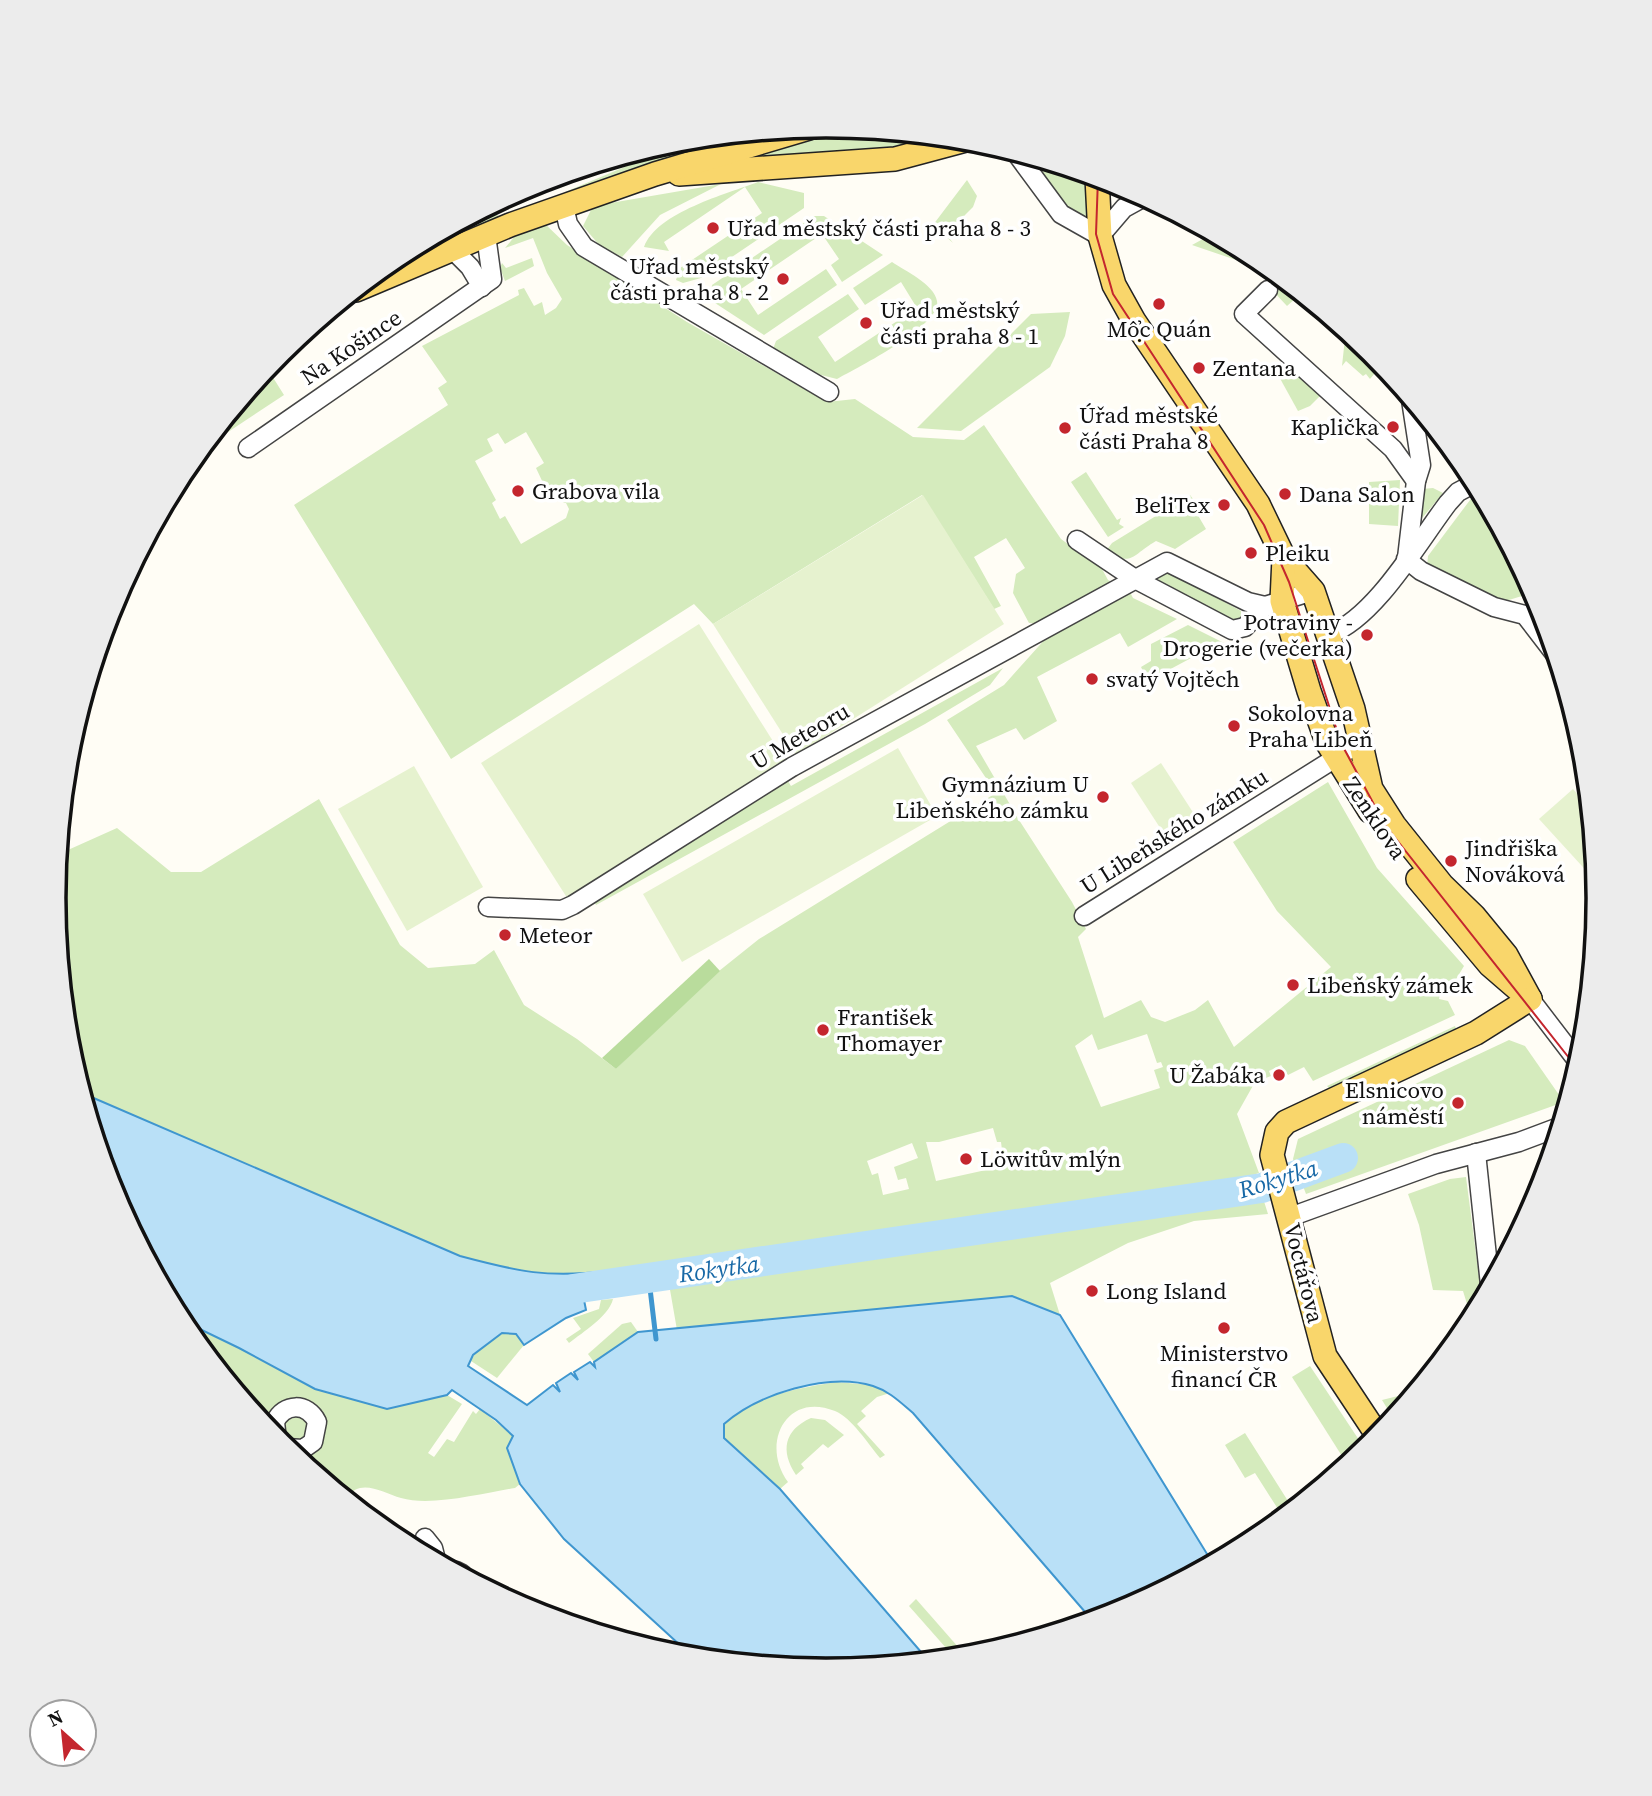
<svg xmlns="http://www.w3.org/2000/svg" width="1652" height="1796" font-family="'Source Serif 4',serif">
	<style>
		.green { fill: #d5ebbd; fill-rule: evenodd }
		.forest { fill: #b9dc9c }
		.pitch { fill: #e6f2cf }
		.water { fill: #b9e0f7; stroke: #3f96cf; stroke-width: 2 }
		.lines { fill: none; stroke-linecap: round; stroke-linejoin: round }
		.stream { stroke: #3f96cf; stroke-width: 5 }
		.river { stroke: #b9e0f7; stroke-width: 30 }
		.minor-casing { stroke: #444; stroke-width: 21 }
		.major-casing { stroke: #222; stroke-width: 26 }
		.minor { stroke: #fff; stroke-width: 18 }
		.major { stroke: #f9d66b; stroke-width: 23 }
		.tram { stroke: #c4262e; stroke-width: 2 }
		.poi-dot { fill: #c4262e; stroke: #fff; stroke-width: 2.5 }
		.labels { text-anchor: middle; stroke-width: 7; stroke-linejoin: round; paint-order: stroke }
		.poi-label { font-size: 23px; fill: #111; stroke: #fff; text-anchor: start }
		.street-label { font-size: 23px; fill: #111; stroke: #fff }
		.water-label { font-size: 24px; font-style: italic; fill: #1768a6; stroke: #fff }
		.rim { fill: none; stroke: #111; stroke-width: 3.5 }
	</style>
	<rect width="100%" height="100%" fill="#fffdf5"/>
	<g class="green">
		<polygon points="843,128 939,137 854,156 721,162"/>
		<polygon points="755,133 567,194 565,192 689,140"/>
		<polygon points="1029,157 1088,175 1086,216 1067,209"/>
		<polygon points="621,158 503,208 496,203 531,185"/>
		<polygon points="967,180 977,196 973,207 946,234 953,243 933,225"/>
		<path d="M 758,182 L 804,193 L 804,208 L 701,278 L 683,283 L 676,280 L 680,268 L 762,213 L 745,187 L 664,242 L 669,251 L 644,247 C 657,212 727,194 758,182 Z"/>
		<polygon points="721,184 660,215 622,257 600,246 583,226 593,206"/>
		<polygon points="488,208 500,217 462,232 458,224"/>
		<polygon points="814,216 824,216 883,255 842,282 831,265 839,259 822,234 741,289 758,315 826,269 837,285 764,335 715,303 711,295 712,285"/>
		<path d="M 543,222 L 567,245 L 687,322 L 827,402 L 855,399 L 913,437 L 964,440 L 984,425 L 1061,539 L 1102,569 L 1108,580 L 1116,584 L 1042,624 L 1029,623 L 1013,593 L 1016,574 L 1025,568 L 1006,538 L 974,557 L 1001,606 L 994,609 L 922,495 L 713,624 L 694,604 L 451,759 L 294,505 L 448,405 L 438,388 L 447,382 L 422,346 L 519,295 L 518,290 L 524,288 L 534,306 L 542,302 L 545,315 L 556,308 L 562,299 L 547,273 L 533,238 L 505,248 L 515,236 ZM 526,432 L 544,463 L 536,468 L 552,502 L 556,500 L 566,503 L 569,509 L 566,518 L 521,544 L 505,516 L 500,519 L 492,503 L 496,500 L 475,461 L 493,451 L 487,439 L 498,433 L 505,444 Z"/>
		<polygon points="1212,234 1233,245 1231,247 1239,261 1192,245"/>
		<polygon points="532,258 534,266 505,281 500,268 502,263 506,268"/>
		<path d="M 892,262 C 905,271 934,284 937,301 C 942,325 857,368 837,379 L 817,374 L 773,349 L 776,341 L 848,294 L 859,309 L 818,337 L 835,362 L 917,308 L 901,282 L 865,305 L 853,288 Z"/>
		<polygon points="1279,284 1296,298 1287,306 1272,290"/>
		<polygon points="1070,312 1065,336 1050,367 961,431 917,428 1031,314"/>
		<polygon points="1349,334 1384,367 1381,378 1375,373 1370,379 1366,374 1363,376 1346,361 1342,366 1345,338"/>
		<polygon points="1290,362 1323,393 1310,406 1298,411 1277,373"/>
		<polygon points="267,368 284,395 213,442 216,448 189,464"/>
		<polygon points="1086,472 1117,520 1121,518 1119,524 1124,527 1108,537 1071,482"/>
		<polygon points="1400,480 1398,526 1369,524 1369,482"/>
		<polygon points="1433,488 1443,493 1418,523 1422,489"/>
		<polygon points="1480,493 1539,603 1549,636 1522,596 1499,603 1427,567 1428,556 1473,496"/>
		<path d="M 1190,495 L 1193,499 L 1190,502 L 1206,529 L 1175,549 L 1156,541 C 1133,554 1132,568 1106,551 L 1112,543 Z"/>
		<polygon points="1166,570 1241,611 1241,617 1237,621 1228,620 1160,582 1157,576"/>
		<path d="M 1130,592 L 1133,598 L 1177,619 L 1128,647 L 1120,633 L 1037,677 L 1057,721 L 1024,740 L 1016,728 L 976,746 L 1019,820 L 1072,902 L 1086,929 L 1078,937 L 1104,1018 L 1141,1000 L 1151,1017 L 1165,1022 L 1195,1010 L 1208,1000 L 1234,1047 L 1331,967 L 1277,911 L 1233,842 L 1328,782 L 1377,868 L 1464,966 L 1455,981 L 1442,982 L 1439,999 L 1448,1001 L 1455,1015 L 1313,1081 L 1304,1067 L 1288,1075 L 1281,1065 L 1269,1071 L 1271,1076 L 1255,1082 L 1237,1114 L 1259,1173 L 1216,1187 L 624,1269 L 619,1273 L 561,1277 L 521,1273 L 460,1256 L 82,1093 C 60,1020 51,929 59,854 L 117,828 L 171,872 L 201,872 L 319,799 L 400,945 L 428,968 L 475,964 L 494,950 L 524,1005 L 577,1039 L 616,1069 L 709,979 L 759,939 L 996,793 L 947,720 L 1004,685 L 1047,637 ZM 1092,1034 L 1098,1050 L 1147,1034 L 1157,1063 L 1161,1062 L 1163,1067 L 1154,1070 L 1160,1088 L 1101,1107 L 1075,1046 ZM 993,1128 L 997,1142 L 1001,1142 L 1004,1166 L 936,1181 L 926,1142 L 939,1142 ZM 912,1143 L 918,1158 L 894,1167 L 898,1180 L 906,1178 L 909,1189 L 883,1195 L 878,1173 L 872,1175 L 867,1161 Z"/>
		<polygon points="1188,625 1232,647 1221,653 1218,648 1210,648 1148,681 1141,667 1151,661 1151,644"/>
		<polygon points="1003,668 990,685 925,724 596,905 594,901 785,776 791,786"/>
		<polygon points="1455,1026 1456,1029 1329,1088 1327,1086"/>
		<polygon points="1509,1040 1525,1046 1564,1102 1306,1194 1293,1159 1298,1139"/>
		<polygon points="1466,1177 1482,1300 1472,1320 1463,1291 1433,1290 1419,1225 1408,1194 1450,1179"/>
		<polygon points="1262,1195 1268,1214 1194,1221 1128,1243 1050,1283 1060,1315 1012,1296 677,1330 669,1284"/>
		<path d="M 613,1299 C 609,1316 583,1332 569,1343 L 566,1339 L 581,1329 L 573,1318 L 599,1309 L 601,1300 Z"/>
		<path d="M 181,1320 L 239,1348 L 315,1389 L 387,1409 L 447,1395 L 462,1404 L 428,1453 L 434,1457 L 447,1439 L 454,1442 L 473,1411 L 476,1414 L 480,1409 L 513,1436 L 507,1448 L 520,1484 L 515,1488 C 484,1493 431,1507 401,1498 C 383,1493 360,1477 347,1498 L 280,1443 Z"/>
		<polygon points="631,1322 638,1332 594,1362 588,1354 622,1324"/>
		<path d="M 510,1332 L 516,1334 L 524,1345 L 497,1378 L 471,1361 C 476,1348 496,1333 510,1332 Z"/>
		<polygon points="1310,1366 1365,1449 1347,1464 1292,1377"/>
		<path d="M 836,1382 L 872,1385 L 890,1393 L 877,1397 L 861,1411 L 866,1416 L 857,1424 L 885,1455 L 880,1458 C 868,1444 852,1418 835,1411 C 786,1391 760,1444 788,1482 L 780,1489 L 724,1438 L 724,1424 C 757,1395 794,1389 836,1382 Z"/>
		<polygon points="1414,1392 1393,1418 1382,1400"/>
		<path d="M 811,1418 L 825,1420 L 844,1435 L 828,1448 L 823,1444 L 801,1464 L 804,1468 L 796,1475 C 780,1451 784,1430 811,1418 Z"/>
		<polygon points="1245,1433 1293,1509 1283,1517 1255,1473 1245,1478 1225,1445"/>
		<polygon points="916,1599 966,1656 954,1657 909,1606"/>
	</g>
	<g class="forest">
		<polygon points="458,224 462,232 388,264"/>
		<polygon points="709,959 720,971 616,1069 602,1058"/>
	</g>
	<g class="pitch">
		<polygon points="923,495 1004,624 796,755 713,624"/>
		<polygon points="699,624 788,765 571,904 481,763"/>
		<polygon points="898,748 937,816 682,962 643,894"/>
		<polygon points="1161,763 1196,817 1166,837 1131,783"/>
		<polygon points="414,766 483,887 407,931 338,809"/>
		<polygon points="1573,789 1589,807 1595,874 1592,877 1539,819"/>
	</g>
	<path class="water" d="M 82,1093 L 460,1256 C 520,1272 546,1278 609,1271 L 612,1294 L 584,1300 L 586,1310 L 566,1318 L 524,1345 L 516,1334 L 502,1333 L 473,1355 L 468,1366 L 527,1405 L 553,1385 L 560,1392 L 556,1383 L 571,1373 L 578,1380 L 574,1372 L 590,1362 L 595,1367 L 594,1362 L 638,1332 L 1012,1296 L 1060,1315 L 1212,1562 L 1121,1611 L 1092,1620 L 913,1413 C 900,1402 889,1391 873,1386 C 828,1372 758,1394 724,1424 L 724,1438 L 780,1489 L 928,1660 L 826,1670 L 693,1657 L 564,1539 L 520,1484 L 507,1448 L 513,1436 L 496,1420 L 452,1390 L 447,1395 L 387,1409 L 315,1389 L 239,1348 L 181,1320 L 113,1193 Z"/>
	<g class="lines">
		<polyline class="stream" points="649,1280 656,1339"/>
		<polyline class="river" points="573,1289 1262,1188 1343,1158"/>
		<defs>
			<g id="minor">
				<polyline points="1016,153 1061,214 1100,236 1124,208 1144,197"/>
				<polyline points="564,206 568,224 584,247 829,392"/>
				<polyline points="452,249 470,267 482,287"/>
				<polyline points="1268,290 1244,314 1393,449 1416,481"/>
				<polyline points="248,448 492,279 486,235"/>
				<polyline points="1077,540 1135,579 1232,630 1245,627 1265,606 1313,591"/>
				<polyline points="1407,558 1416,481 1421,465 1411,400"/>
				<polyline points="1406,559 1421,571 1494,607 1525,615 1555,654"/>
				<path d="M 1330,634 C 1375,618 1419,541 1448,503 L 1458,492 L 1475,483"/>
				<polyline points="488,907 562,910 573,905 792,767 1167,562 1248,602 1265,606"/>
				<polyline points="1084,916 1361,742"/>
				<polyline points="1530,999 1579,1063"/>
				<polyline points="1476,1153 1490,1285"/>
				<polyline points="1290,1217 1436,1164 1519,1142 1559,1127"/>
				<path d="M 277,1440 L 275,1422 C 284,1403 307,1402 317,1422 L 313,1442 L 303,1449 L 286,1448"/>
				<polyline points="425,1538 433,1548 436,1560"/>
				<polyline points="456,1571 462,1574"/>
			</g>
			<g id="major">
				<polyline points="679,174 895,159 966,140"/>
				<polyline points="1097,178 1100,236 1114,285 1134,321 1258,504 1284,558 1313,591 1353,709 1371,789 1394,825 1442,885 1474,916 1506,955 1530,999"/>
				<polyline points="356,290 510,225 655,174 809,128"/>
				<polyline points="1284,558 1282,601 1309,691 1327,742 1370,811"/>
				<polyline points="1418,879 1490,965 1527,997"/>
				<polyline points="1378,1436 1325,1356 1272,1155 1277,1132 1286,1122 1476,1033 1530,999"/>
			</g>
		</defs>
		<use href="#minor" class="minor-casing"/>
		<use href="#major" class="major-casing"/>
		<use href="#minor" class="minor"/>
		<use href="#major" class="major"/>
		<polyline class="tram" points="1098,178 1096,234 1113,294 1264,525 1289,582 1341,743 1385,825 1577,1068"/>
	</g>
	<g class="poi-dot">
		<circle cx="713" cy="228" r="7"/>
		<circle cx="783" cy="279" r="7"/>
		<circle cx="1159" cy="304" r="7"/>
		<circle cx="866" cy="323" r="7"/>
		<circle cx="1199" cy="368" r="7"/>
		<circle cx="1393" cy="427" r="7"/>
		<circle cx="1065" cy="428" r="7"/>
		<circle cx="518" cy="491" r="7"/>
		<circle cx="1285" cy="494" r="7"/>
		<circle cx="1224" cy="505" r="7"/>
		<circle cx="1251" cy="553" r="7"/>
		<circle cx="1367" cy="635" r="7"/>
		<circle cx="1092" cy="679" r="7"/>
		<circle cx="1234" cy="726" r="7"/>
		<circle cx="1103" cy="797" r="7"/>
		<circle cx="1451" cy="861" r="7"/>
		<circle cx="505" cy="935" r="7"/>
		<circle cx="1293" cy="985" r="7"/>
		<circle cx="823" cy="1030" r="7"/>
		<circle cx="1279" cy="1075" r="7"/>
		<circle cx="1458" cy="1103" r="7"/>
		<circle cx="966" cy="1159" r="7"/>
		<circle cx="1092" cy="1291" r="7"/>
		<circle cx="1224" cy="1328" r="7"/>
	</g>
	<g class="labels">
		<g class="poi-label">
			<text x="727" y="236">Uřad městský části praha 8 - 3</text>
			<text x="769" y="274" text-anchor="end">Uřad městský<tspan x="769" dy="26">části praha 8 - 2</tspan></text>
			<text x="880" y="318">Uřad městský<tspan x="880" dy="26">části praha 8 - 1</tspan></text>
			<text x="1159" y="337" text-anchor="middle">Mộ̉c Quán</text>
			<text x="1213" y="376">Zentana</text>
			<text x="1079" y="423">Úřad městské<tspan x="1079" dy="26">části Praha 8</tspan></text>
			<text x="1379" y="435" text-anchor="end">Kaplička</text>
			<text x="532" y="499">Grabova vila</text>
			<text x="1299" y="502">Dana Salon</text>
			<text x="1210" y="513" text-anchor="end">BeliTex</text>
			<text x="1265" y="561">Pleiku</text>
			<text x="1353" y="630" text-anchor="end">Potraviny -<tspan x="1353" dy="26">Drogerie (večerka)</tspan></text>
			<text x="1106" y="687">svatý Vojtěch</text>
			<text x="1248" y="721">Sokolovna<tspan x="1248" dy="26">Praha Libeň</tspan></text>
			<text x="1089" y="792" text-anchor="end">Gymnázium U<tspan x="1089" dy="26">Libeňského zámku</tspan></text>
			<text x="1465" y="856">Jindřiška<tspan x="1465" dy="26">Nováková</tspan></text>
			<text x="519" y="943">Meteor</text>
			<text x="1307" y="993">Libeňský zámek</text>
			<text x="837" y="1025">František<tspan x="837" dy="26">Thomayer</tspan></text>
			<text x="1265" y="1083" text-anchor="end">U Žabáka</text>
			<text x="1444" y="1098" text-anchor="end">Elsnicovo<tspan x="1444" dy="26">náměstí</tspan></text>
			<text x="980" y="1167">Löwitův mlýn</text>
			<text x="1106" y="1299">Long Island</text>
			<text x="1224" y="1361" text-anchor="middle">Ministerstvo<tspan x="1224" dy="26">financí ČR</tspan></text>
		</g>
		<g class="street-label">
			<text transform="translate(351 347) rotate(-34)" y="8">Na Košince</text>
			<text transform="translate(800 736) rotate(-30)" y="8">U Meteoru</text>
			<text transform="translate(1375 818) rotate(56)" y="8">Zenklova</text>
			<text transform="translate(1174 831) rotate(-32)" y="8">U Libeňského zámku</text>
			<text transform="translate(1304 1273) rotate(76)" y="8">Voctářova</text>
		</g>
		<g class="water-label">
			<text transform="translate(1278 1179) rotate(-17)" y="8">Rokytka</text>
			<text transform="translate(719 1269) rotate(-8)" y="8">Rokytka</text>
		</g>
	</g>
	<path d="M0 0H1652V1796H0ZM66 898a760 760 0 1 1 1520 0a760 760 0 1 1-1520 0Z" fill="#ececec" fill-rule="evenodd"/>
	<path class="rim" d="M66 898a760 760 0 1 1 1520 0a760 760 0 1 1-1520 0Z"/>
	<g transform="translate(63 1733) rotate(333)"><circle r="33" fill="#ffffff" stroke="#a0a0a0" stroke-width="2"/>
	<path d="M0-5L12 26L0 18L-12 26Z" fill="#c4262e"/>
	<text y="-10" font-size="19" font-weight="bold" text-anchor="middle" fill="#111111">N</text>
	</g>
</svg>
